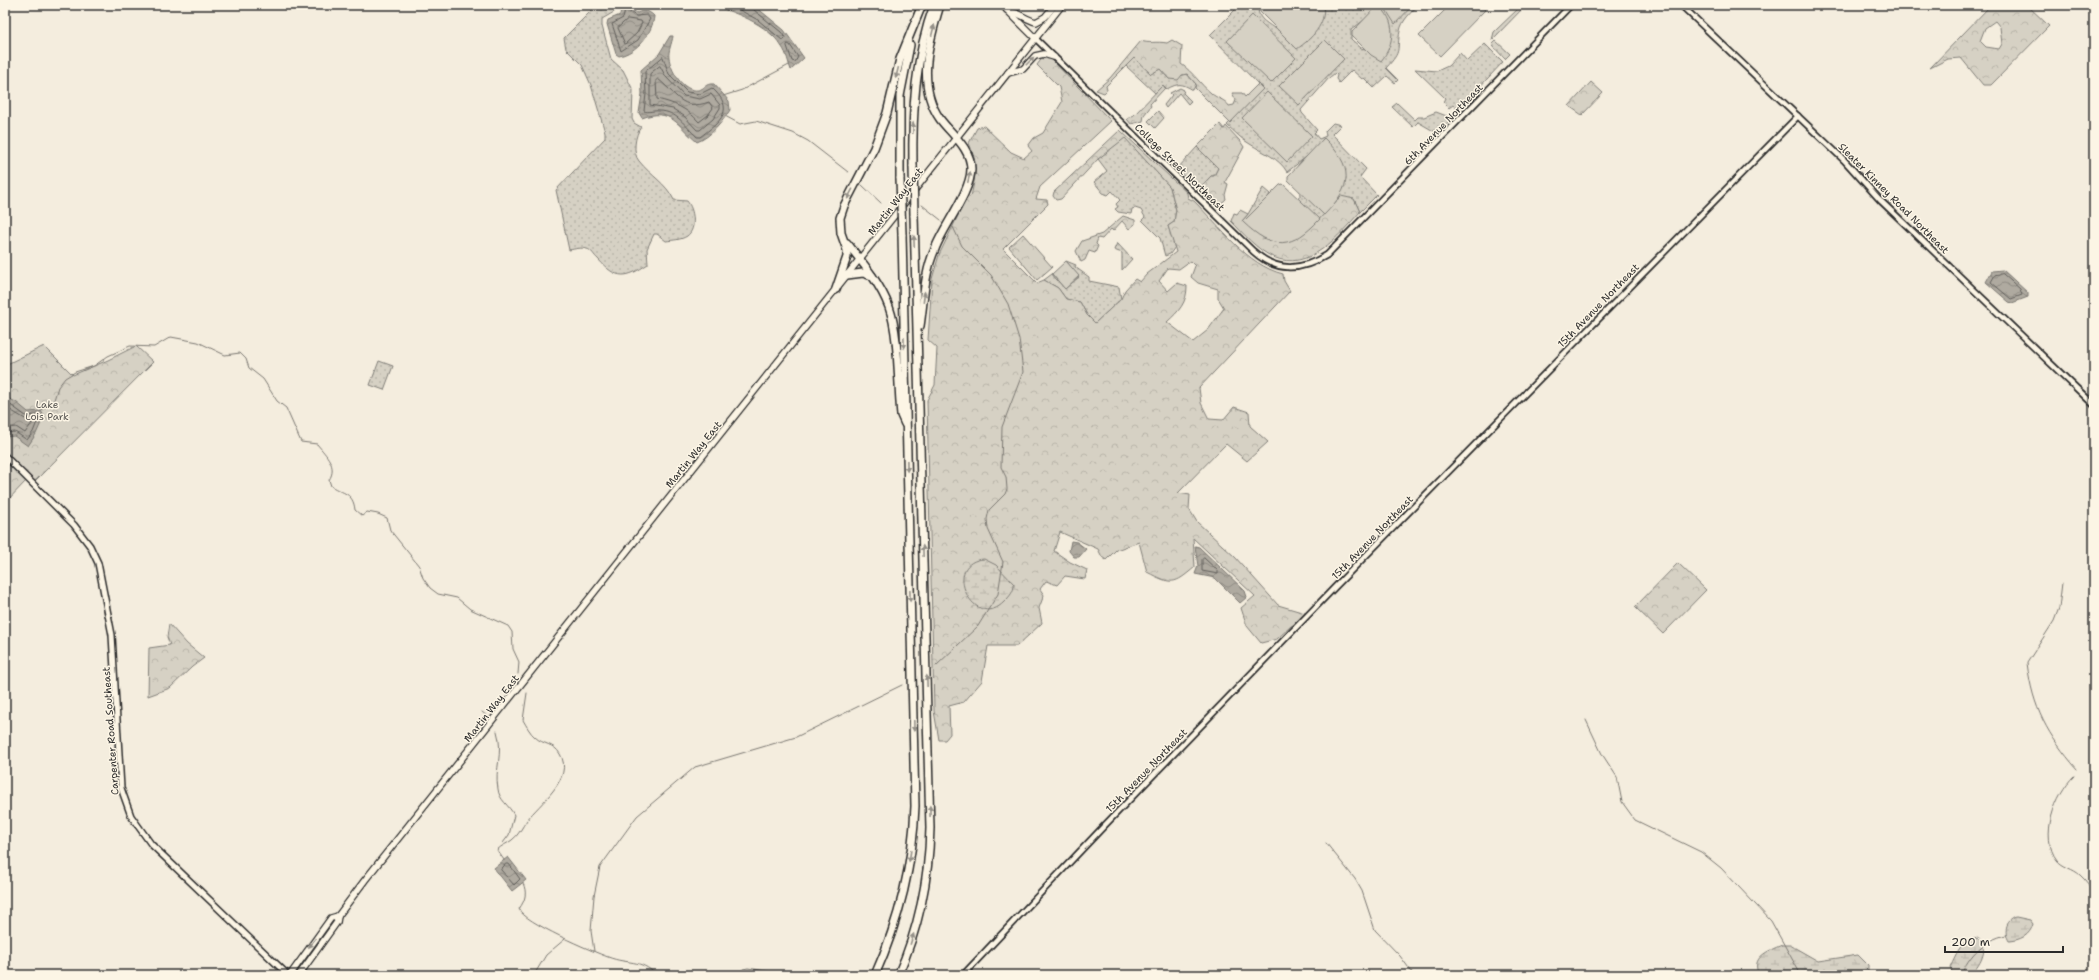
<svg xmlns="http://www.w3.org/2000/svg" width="2099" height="980" font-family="'Shantell Sans',sans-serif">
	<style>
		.grass { fill: url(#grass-dots); stroke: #807e78; fill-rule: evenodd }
		.forest { fill: url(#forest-crowns); stroke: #807e78; fill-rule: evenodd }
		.wetland { fill: url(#wetland-marsh); stroke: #807e78 }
		.pitch { fill: #d6d1c4; stroke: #807e78 }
		.water { fill: url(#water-waves); stroke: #7a7771 }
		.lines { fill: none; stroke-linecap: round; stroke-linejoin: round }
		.shore { stroke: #605e5a; stroke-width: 1 }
		.stream { stroke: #7a7771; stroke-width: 1 }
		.tertiary-casing { stroke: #2b2b2b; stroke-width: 8 }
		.secondary-casing { stroke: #2b2b2b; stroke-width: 8 }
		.primary-casing { stroke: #2b2b2b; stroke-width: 8 }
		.motorway-casing { stroke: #2b2b2b; stroke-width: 10 }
		.tertiary { stroke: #fcf5e5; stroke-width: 4.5 }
		.secondary { stroke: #fcf5e5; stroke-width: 5 }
		.primary { stroke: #fcf5e5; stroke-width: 5.5 }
		.motorway { stroke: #fcf5e5; stroke-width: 7 }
		.motorway-bridge-casing { stroke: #2b2b2b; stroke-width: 10; stroke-linecap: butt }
		.motorway-bridge { stroke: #fcf5e5; stroke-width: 7 }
		.oneway { fill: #949088 }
		.labels { text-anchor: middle; stroke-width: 3; stroke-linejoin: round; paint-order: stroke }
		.street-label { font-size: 10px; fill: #2b2b2b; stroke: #fcf5e5 }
		.park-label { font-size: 10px; fill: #565451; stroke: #fcf5e5 }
	</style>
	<defs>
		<pattern id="grass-dots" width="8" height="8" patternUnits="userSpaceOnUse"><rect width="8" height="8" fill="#d6d1c4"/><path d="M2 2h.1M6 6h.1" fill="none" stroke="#b8b4a9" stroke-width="1.8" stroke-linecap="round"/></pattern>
		<pattern id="forest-crowns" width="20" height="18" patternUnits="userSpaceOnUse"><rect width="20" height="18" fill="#d6d1c4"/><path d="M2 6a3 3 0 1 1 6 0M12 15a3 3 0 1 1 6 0" fill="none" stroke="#b8b4a9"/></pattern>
		<pattern id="wetland-marsh" width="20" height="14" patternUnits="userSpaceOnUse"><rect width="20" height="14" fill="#d6d1c4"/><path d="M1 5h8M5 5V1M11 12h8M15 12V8" fill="none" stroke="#b8b4a9"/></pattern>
		<pattern id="water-waves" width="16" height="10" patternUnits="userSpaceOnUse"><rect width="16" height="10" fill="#afaaa0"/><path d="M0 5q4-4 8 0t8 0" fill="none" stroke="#8f8b83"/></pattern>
	</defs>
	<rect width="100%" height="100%" fill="#f4edde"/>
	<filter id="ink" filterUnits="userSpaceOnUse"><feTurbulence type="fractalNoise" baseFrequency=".025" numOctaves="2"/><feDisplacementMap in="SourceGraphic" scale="8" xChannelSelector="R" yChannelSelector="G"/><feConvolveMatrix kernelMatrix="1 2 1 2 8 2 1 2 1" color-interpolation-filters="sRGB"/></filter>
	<g filter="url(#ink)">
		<g class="grass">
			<path d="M 597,5 L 617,5 L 614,12 L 602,19 L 602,26 L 611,59 L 623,70 L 633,90 L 632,119 L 634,123 L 641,127 C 635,135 632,153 639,161 C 651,176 666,183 674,200 L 687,201 C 694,209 697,229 687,236 C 681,240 673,240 666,241 L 657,234 L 654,234 L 647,249 L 648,264 C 627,278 617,281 598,259 C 594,256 592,250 587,249 C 581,247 575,249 569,250 L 556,190 L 605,138 L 605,132 L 591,85 L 582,65 L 566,49 L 564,38 Z"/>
			<path d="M 1240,5 L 1258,5 C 1257,18 1264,21 1274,28 L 1283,26 L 1294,5 L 1401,5 L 1409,9 L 1413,5 L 1418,5 C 1411,13 1402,20 1400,31 C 1396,51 1403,50 1386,68 L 1398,80 L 1395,83 L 1387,76 L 1374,88 L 1364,78 L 1362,79 L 1352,70 L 1339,83 L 1336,79 L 1337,75 L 1335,73 L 1329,78 L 1301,110 L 1302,113 L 1317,130 L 1314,133 L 1319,139 L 1326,136 L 1325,131 L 1333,123 L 1341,125 L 1332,134 L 1366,169 L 1360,177 L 1377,195 L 1360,212 L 1354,199 L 1333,206 L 1311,228 L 1254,232 L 1242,221 L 1248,214 L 1263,188 L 1270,194 L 1268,197 L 1296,201 L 1300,196 L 1298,165 L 1306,157 L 1287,172 C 1279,158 1264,153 1250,144 C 1241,139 1235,132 1227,125 L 1263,89 L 1210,35 ZM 1364,20 L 1365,49 L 1361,48 L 1351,39 L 1351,30 Z"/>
			<polygon points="1522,5 1526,5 1492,40 1494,32"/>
			<polygon points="1496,41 1510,54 1505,59 1492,45"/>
			<polygon points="1485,44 1503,62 1458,110 1453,105 1449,108 1443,102 1445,98 1415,69 1437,71 1448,66 1460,53 1467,61"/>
			<path d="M 1133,57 L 1160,69 L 1169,79 L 1187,74 L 1196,84 L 1193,90 C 1182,83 1178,83 1167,89 L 1163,85 L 1155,93 L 1126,66 Z"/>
			<polygon points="1180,88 1184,90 1183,93 1191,101 1188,104 1179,93 1166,108 1164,105 1172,95 1170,93"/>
			<polygon points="1397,103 1415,120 1418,117 1424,117 1436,112 1452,118 1437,133 1418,122 1413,127 1392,107"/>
			<polygon points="1158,111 1164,118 1155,128 1148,121"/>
			<polygon points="1125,137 1170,187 1176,210 1174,222 1168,226 1175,247 1170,254 1165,256 1160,238 1142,220 1145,217 1141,210 1135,208 1132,209 1131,214 1118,212 1115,209 1118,207 1116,204 1120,200 1112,191 1108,195 1103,193 1094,182 1107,171 1098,159"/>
			<polygon points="1197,147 1218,168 1214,176 1211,176 1198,190 1177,169"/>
			<polygon points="1117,243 1132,259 1122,270 1122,253 1114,250"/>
			<polygon points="1066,261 1076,265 1075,267 1089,277 1089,281 1119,287 1121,299 1095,323 1087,315 1080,302 1066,299 1058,288 1044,280 1052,274 1065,289 1079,277"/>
			<polygon points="379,361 393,366 384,390 370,385"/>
		</g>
		<g class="forest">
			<path d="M 1991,5 L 2027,5 L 2049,26 L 1991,85 L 1983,85 L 1961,58 L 1948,59 L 1930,68 ZM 1995,21 L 2000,27 L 2002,44 L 1999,49 L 1986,47 L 1980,41 L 1985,28 Z"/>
			<path d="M 1172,40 L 1182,46 L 1181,64 C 1193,72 1200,84 1211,93 C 1217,99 1225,99 1229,106 L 1234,105 L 1236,100 L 1232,93 L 1242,93 L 1245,97 L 1258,84 L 1263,89 L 1230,123 L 1195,88 L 1196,84 L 1187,74 L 1182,75 L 1178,80 L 1169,79 L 1160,69 L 1151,74 L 1134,58 L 1106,86 L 1107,90 L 1104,93 L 1096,90 L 1110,78 L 1141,41 C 1149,44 1156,41 1167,43 Z"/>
			<path d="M 1043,57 L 1050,58 L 1111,121 L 1040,187 L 1036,199 L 1047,200 L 1048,204 L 1003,249 L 1037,283 L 1044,280 L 1058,288 L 1066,299 L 1080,302 L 1087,315 L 1095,323 L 1121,299 L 1125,290 L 1135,279 L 1140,282 L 1147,274 L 1176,252 L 1168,226 L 1174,222 L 1176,210 L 1170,187 L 1125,138 L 1098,159 L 1061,199 L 1056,200 L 1053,196 L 1054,192 L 1120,130 L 1187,193 L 1188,198 L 1194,201 C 1220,227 1247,265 1283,274 L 1284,281 L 1290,291 L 1199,388 L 1201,403 L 1209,419 L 1223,420 L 1234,407 L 1249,412 L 1250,426 L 1268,442 L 1247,461 L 1226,444 L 1178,493 L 1190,495 L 1189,509 L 1197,522 L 1235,557 L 1278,605 L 1305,613 L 1295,625 L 1291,626 L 1277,639 L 1261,643 L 1247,626 L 1241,608 L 1255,596 L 1193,538 L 1195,567 C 1174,585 1172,585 1147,572 L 1139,542 L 1116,550 L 1106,560 L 1102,557 L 1098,549 L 1060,532 L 1054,551 L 1070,562 L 1087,570 L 1085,579 L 1065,576 L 1057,585 L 1046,581 L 1040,589 L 1044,595 L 1039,608 L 1042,623 L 1017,646 L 988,646 L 982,681 L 964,702 L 949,706 L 950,734 L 945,740 L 939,740 L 934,711 L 927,400 L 935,385 L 937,348 L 928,340 L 932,279 L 939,255 L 966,199 L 971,196 C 976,177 977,161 969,143 L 977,128 L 984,126 L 1011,152 L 1024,158 L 1032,151 L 1028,146 L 1034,138 L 1043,133 L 1062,102 L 1059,87 L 1037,65 ZM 1190,261 L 1195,266 L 1191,277 L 1198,283 L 1218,289 L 1218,298 L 1224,308 L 1208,330 L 1193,342 L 1167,322 C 1179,311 1187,303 1187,286 L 1177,283 L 1168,291 L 1159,281 L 1168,268 L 1179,269 Z"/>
			<polygon points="1591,82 1603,93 1582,115 1569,106"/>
			<polygon points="1163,85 1165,88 1150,104 1151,106 1144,115 1143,121 1131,124 1127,119 1134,115"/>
			<polygon points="1220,124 1224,129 1226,126 1240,141 1244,147 1225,182 1228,184 1225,195 1226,199 1216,208 1198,190 1211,176 1214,176 1218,168 1197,147"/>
			<path d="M 1341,196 L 1354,199 L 1360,212 C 1339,235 1309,273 1273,257 C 1257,250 1243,233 1231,221 L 1234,213 L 1237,214 L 1240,210 L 1248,214 L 1242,221 L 1265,239 L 1311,228 Z"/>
			<polygon points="1123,216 1135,220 1135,224 1129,229 1122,221 1113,231 1111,229 1102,239 1098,238 1096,244 1098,246 1095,253 1089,251 1085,260 1081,262 1076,251 1082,241 1102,234"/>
			<polygon points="1023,234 1052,267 1037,280 1009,247"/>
			<polygon points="1066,261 1079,276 1065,289 1052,274"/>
			<polygon points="44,346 73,375 108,360 136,346 153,362 38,478 33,483 27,480 5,503 5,365"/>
			<polygon points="1678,563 1706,590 1663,634 1635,607"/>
			<polygon points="169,624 187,644 204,658 192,667 170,688 148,696 149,648 170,645 167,637"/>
		</g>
		<g class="wetland">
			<path d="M 984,559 L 996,565 L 1014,584 C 1014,592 1010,596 1004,602 C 974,633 940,562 984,559 Z"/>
			<path d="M 2016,917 L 2030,920 L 2033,924 C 2030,936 2020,940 2009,941 C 2004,932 2005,921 2016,917 Z"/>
			<path d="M 1980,938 C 1989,950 1980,966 1970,975 L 1954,975 L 1950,968 C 1957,953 1962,939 1980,938 Z"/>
			<path d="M 1782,945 L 1790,945 L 1818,961 L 1858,955 L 1868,965 L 1868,975 L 1759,975 C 1750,957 1768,951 1782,945 Z"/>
			<polygon points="748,968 789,975 738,975 743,969"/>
		</g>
		<g class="pitch">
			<path d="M 1260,5 L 1323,5 C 1327,24 1311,39 1297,49 L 1260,12 Z"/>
			<path d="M 1378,5 C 1397,20 1395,44 1381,61 L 1371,55 L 1352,36 L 1352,32 Z"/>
			<polygon points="1383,5 1413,5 1395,24"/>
			<polygon points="1450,5 1480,5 1485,10 1440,56 1419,36"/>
			<polygon points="1252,15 1296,58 1271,83 1227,41"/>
			<polygon points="1325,40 1344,59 1299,105 1279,86"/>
			<polygon points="1267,92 1312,136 1287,162 1242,118"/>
			<path d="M 1324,138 C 1354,167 1353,186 1324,215 L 1288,180 L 1288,176 Z"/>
			<path d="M 1283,184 L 1320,219 C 1292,249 1273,251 1243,222 L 1280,185 Z"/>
		</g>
		<g class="water">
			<path d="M 624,5 L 637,13 C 644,10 648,10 654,16 C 653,33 636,53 619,56 L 616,54 L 607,24 L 608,20 L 620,15 L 621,7 Z"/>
			<path d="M 707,5 L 753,5 L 756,7 L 784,30 L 804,58 L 791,70 C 788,62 787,54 782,47 C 768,24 732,10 707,5 Z"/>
			<path d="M 670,36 L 673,36 C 672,43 668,51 669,57 C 670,70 683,92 698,90 C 705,89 705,83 714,84 L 729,101 L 730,110 C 722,122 711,137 697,142 C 678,126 671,107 642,118 L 639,113 L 642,94 L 641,70 L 659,54 Z"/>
			<polygon points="2003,270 2028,293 2028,297 2012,303 2009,302 1986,282 1992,271"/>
			<polygon points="5,397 16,402 28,412 41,411 44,416 36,434 28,446 14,436 5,437"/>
			<polygon points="1071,541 1077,542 1086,549 1079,557 1074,557 1069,551"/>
			<polygon points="1195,546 1199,547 1245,591 1247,597 1240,603 1215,578 1195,574 1198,566"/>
			<polygon points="508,857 526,880 512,891 494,868"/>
		</g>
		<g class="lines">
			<g class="shore">
				<polyline points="725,5 736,8 758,20 782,40 784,40 785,37 781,32 754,10 752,5"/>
				<polygon points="625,11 628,11 636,16 647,15 650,19 638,40 621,51 612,24 623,18"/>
				<polygon points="628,19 641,21 642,23 637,33 625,44 618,28"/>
				<polygon points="788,44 790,45 798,57 795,62 792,61 787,46"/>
				<path d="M 663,57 L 669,74 L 687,92 L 700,94 L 712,88 C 736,110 721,121 700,137 L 697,137 C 685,126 677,111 659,111 C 654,110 648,113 644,111 L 646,94 L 645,72 Z"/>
				<polygon points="660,66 666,77 684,96 700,99 711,94 720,105 720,108 713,119 700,130 697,130 684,116 673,109 650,105 650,74"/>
				<path d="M 658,79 C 676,93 682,112 709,102 L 713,108 L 708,115 L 699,122 C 687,108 674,103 657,99 L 656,81 Z"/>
				<polygon points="2003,274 2020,289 2022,295 2011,299 1991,282 1995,275"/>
				<polyline points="5,401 26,416 38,415 39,417 33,432 27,440 15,432 5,433"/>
				<polyline points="5,407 32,423 25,433 16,427 5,428"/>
				<polygon points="1204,558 1218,571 1218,574 1202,571 1202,560"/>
				<polygon points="506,864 509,864 520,879 514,885 501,870"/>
			</g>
			<g class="stream">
				<polyline points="723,96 742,90 789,65"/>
				<polyline points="725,116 740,124 756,121 793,133 808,141 848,172"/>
				<polyline points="862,185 881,203"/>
				<polyline points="922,205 941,220"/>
				<path d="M 40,411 L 53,403 L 58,387 L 65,378 L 75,372 L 94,366 L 108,356 L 130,346 L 154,347 L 171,337 L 198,342 L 225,355 L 240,353 L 246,359 L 249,368 L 263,379 L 277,401 L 286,408 L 301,442 L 317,444 C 326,455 338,466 329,480 L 331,486 C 343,494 353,492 355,510 L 362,516 L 367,512 L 378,514 L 387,518 L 390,530 L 419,566 L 423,578 L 430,588 L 438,594 L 457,598 L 470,609 L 508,626 L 512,632 L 513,649 L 519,662 L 518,674"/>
				<path d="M 2062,583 L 2059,608 L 2054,621 L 2027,663 C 2033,709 2047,734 2077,769"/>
				<polyline points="936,666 978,626 998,594 1003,562 988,529 987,519 989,510 1005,494 1007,489 1006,477 1001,467 1002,427 1023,372 1019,339 1008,304 991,275 962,246 953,227"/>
				<polyline points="482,712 487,716"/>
				<polyline points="1586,720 1602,754 1617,777 1622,802 1635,820 1701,852 1721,868 1771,921 1801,975"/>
				<path d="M 497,731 C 504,755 494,768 498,789 C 499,800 509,805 514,815 L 509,835 L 503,843"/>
				<path d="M 2074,776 C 2055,794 2039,837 2057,860 C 2062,867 2074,869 2080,875 C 2086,880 2090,887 2094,892"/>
				<polyline points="1326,843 1355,879 1362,891 1375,930 1400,956 1414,975"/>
				<path d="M 504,860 L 497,850 C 502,845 507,844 512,840 C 519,835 522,827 527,820 C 539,804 575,778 560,754 C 554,743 543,745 535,737 C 530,733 526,725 523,720 L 527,693"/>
				<path d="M 523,883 C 527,893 526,899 519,909 C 523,922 594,952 608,957 C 629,965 639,958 657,975"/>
				<polyline points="594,951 591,931 594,896 600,867 637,816 695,767 796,737 902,685"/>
				<polyline points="534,975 546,955 565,939"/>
				<path d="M 1961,975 C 1969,955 1984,940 2006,935"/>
			</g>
			<defs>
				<g id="tertiary">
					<polyline points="1681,5 1844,160 1881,201 2094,405"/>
					<path d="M 1036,39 L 1253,251 C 1277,273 1301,271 1327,255 L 1571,5"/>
					<polyline points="963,975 1105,825 1335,587 1798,116"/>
				</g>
				<polyline id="secondary" points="5,456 74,525 90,546 98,563 112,635 121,788 131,816 151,844 288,975"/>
				<g id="primary">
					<polyline points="1002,5 1036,39"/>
					<path d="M 1007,10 C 1018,12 1025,19 1036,22 L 1045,17 L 1055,5"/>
					<polyline points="1008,73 1023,69 1035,56 1044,54 1054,57"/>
					<polyline points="290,975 331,918 338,916"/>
					<polyline points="299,975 337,922 338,916 365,880 1062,5"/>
				</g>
				<g id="motorway">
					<path d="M 913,167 C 912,111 915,57 934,5"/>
					<polyline points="900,179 900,96 910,45"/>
					<path d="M 847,243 C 862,262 880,283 889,307 C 899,334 898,385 901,415 L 905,424"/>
					<polyline points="847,275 863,273 872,276"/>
					<polyline points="836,289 847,257 847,250 841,233 840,218 844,206 874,148 887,113 900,59 922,5"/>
					<path d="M 920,326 C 924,300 924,273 935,249 C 943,227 971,192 971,169 C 971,148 951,134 940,119 C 916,85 929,41 940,5"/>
					<path d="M 875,975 C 899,921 913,865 915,806 L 902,234"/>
					<path d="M 898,975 C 919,928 929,879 930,828 L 914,215"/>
				</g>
			</defs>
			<use href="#tertiary" class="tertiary-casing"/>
			<use href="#secondary" class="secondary-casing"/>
			<use href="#primary" class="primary-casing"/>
			<use href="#motorway" class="motorway-casing"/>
			<use href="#tertiary" class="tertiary"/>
			<use href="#secondary" class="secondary"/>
			<use href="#primary" class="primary"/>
			<use href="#motorway" class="motorway"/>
			<defs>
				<g id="motorway-bridge">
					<polyline points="913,167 914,215"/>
					<polyline points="900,179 902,234"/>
				</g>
			</defs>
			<use href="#motorway-bridge" class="motorway-bridge-casing"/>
			<use href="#motorway-bridge" class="motorway-bridge"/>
		</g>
		<defs><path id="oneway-solid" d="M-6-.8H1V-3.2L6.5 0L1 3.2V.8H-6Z"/></defs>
		<g class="oneway">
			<use href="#oneway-solid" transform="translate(933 30) rotate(-76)"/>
			<use href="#oneway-solid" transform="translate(1030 61) rotate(-45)"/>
			<use href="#oneway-solid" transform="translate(897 73) rotate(104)"/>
			<use href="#oneway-solid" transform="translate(913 128) rotate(-88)"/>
			<use href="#oneway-solid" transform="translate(969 177) rotate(-77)"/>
			<use href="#oneway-solid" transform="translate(850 194) rotate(118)"/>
			<use href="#oneway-solid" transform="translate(914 241) rotate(-92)"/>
			<use href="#oneway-solid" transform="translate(924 297) rotate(-83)"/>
			<use href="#oneway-solid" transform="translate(904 343) rotate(89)"/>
			<use href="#oneway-solid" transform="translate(907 466) rotate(89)"/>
			<use href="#oneway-solid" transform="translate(923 551) rotate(-92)"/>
			<use href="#oneway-solid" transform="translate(910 596) rotate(89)"/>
			<use href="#oneway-solid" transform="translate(927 681) rotate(-92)"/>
			<use href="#oneway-solid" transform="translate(914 726) rotate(89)"/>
			<use href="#oneway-solid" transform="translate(930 811) rotate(-91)"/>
			<use href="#oneway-solid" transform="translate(910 856) rotate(99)"/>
			<use href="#oneway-solid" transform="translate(912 939) rotate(-72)"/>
			<use href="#oneway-solid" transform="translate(312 943) rotate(127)"/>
		</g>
	</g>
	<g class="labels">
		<g class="street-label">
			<text transform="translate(1443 124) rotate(-46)" y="4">6th Avenue Northeast</text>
			<text transform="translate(1180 167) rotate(44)" y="4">College Street Northeast</text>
			<text transform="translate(1894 198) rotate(45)" y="4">Sleater Kinney Road Northeast</text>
			<text transform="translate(895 201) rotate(-52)" y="4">Martin Way East</text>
			<text transform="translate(1598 305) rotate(-46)" y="4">15th Avenue Northeast</text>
			<text transform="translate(693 454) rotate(-51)" y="4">Martin Way East</text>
			<text transform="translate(1372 537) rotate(-46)" y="4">15th Avenue Northeast</text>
			<text transform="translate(491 708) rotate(-52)" y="4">Martin Way East</text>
			<text transform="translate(110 731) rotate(-94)" y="4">Carpenter Road Southeast</text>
			<text transform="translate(1146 770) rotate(-46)" y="4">15th Avenue Northeast</text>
		</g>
		<g class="park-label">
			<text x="47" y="408">Lake<tspan x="47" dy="12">Lois Park</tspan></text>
		</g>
	</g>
	<rect width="2099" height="980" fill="none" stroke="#fcf5e5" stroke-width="20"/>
	<rect x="10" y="10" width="2079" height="960" fill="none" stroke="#2b2b2b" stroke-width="1.5" filter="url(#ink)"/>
	<path d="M1945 946v6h118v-6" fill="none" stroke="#2b2b2b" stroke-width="2"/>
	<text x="1951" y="946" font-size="12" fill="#2b2b2b" stroke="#fcf5e5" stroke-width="3" paint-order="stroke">200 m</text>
</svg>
